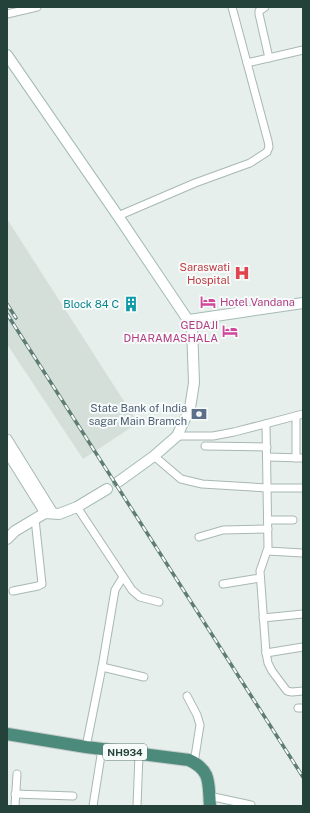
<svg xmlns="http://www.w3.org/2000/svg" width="310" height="813" font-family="'Public Sans',sans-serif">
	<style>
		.built { fill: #d4dfda }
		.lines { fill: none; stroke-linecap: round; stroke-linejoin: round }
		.minor-casing { stroke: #a8b8b2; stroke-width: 9 }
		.tertiary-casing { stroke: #a8b8b2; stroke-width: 11 }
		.secondary-casing { stroke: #a4bbb3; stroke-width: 12 }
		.trunk-casing { stroke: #c2cac8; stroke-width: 14 }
		.minor { stroke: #fff; stroke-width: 7 }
		.tertiary { stroke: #fff; stroke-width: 9 }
		.secondary { stroke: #fff; stroke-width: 10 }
		.trunk { stroke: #4c8a7c; stroke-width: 12 }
		.rail-casing { stroke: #5f7d75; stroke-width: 3.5 }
		.rail { stroke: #f7fbf9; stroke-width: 2; stroke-dasharray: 6; stroke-linecap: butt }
		.labels { text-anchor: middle; stroke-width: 4; stroke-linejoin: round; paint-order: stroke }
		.shield { fill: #f7fbf9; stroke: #637a73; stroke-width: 1 }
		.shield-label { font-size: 10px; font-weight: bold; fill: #24423a }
		.health-label { font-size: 11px; fill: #be3a42; stroke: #f7fbf9; text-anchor: end }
		.hotel-label { font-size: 11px; fill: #b23c85; stroke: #f7fbf9; text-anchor: start }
		.culture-label { font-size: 11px; fill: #0d838f; stroke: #f7fbf9; text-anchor: end }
		.service-label { font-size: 11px; fill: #4e5e75; stroke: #f7fbf9; text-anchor: end }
	</style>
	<rect width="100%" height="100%" fill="#e6efeb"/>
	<polygon class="built" points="7,219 138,423 83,459 7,344"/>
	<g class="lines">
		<defs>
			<g id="minor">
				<polyline points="265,7 259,11 259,14 269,58"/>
				<polyline points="7,14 37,7"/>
				<polyline points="247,63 303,50"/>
				<polyline points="118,216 195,183 250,163 267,152 269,147 268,141 232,7"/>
				<polyline points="296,416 296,458"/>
				<polyline points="266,424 268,548 260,571 266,653 268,663 272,671 287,691 292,692 303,691"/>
				<polyline points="177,436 213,436 234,432 303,414"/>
				<polyline points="205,446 267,447"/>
				<polyline points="154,456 181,479 202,484 268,488 303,488"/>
				<polyline points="267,457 303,458"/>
				<polyline points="77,507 132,590 140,597 159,602"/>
				<polyline points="268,520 293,520"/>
				<polyline points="199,537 223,530 268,529"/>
				<polyline points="267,551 303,553"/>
				<polyline points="223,584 260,578"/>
				<polyline points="13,591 38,586 42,584 35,519"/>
				<polyline points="263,618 303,614"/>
				<polyline points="266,653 303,647"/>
				<polyline points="102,667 144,677"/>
				<polyline points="187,696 197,715 200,725 194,763"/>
				<polyline points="298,708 303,708"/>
				<polyline points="86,747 102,667 115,590 123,577"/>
				<polyline points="15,794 73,796"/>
				<polyline points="209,796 251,805"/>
				<polyline points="15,806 17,774"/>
				<polyline points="93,806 102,749"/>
				<polyline points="137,806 139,754"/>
			</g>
			<g id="tertiary">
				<polyline points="7,439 53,513"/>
				<polyline points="7,452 45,513"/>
			</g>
			<g id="secondary">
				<polyline points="7,55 118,216 192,326 194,383 190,408 177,436 154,456 118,482"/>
				<polyline points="189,320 303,303"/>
				<polyline points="7,539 15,531 45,513 59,514 77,507 107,489"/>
			</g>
			<path id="trunk" d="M 7,734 L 86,747 L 189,760 C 212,771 208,783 210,806"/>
		</defs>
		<use href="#minor" class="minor-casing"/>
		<use href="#tertiary" class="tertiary-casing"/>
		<use href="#secondary" class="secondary-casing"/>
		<use href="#trunk" class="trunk-casing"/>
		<use href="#minor" class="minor"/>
		<use href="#tertiary" class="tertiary"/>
		<use href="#secondary" class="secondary"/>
		<use href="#trunk" class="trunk"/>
		<defs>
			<g id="rail">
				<polyline points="7,304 16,318"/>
				<polyline points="7,314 303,777"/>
			</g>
		</defs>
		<use href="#rail" class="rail-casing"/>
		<use href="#rail" class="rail"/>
	</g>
	<defs>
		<symbol id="hospital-bare" viewBox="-9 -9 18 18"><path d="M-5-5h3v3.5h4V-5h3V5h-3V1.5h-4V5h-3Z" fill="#e0444e" stroke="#f7fbf9" stroke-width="2.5" paint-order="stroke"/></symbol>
		<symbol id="hotel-bare" viewBox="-9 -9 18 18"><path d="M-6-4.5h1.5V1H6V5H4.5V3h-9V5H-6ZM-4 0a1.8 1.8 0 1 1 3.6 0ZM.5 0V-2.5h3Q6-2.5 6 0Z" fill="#d1479c" stroke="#f7fbf9" stroke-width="2.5" paint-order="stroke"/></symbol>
		<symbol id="building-bare" viewBox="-9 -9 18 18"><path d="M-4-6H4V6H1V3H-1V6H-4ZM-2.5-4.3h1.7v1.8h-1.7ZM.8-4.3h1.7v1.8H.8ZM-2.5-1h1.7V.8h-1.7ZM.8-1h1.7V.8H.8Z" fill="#0f9aa8" stroke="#f7fbf9" stroke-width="2.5" paint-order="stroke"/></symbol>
		<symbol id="bank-bare" viewBox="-9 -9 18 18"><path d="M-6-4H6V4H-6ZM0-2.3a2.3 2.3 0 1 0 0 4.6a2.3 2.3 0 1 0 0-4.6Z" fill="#5c6f8a" stroke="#f7fbf9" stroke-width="2.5" paint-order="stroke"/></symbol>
	</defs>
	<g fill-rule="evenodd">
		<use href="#hospital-bare" x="231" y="262" width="22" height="22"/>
		<use href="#hotel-bare" x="197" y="291" width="22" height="22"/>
		<use href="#building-bare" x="120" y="293" width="22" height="22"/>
		<use href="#hotel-bare" x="219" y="320" width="22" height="22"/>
		<use href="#bank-bare" x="188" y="403" width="22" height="22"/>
	</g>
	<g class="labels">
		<rect class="shield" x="103" y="744" width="44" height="16" rx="3"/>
		<g class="shield-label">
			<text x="125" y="756">NH934</text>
		</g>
		<g class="health-label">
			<text x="230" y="271">Saraswati<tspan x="230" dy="13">Hospital</tspan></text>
		</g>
		<g class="hotel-label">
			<text x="220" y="306">Hotel Vandana</text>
			<text x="218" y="329" text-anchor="end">GEDAJI<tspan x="218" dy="13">DHARAMASHALA</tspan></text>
		</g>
		<g class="culture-label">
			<text x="119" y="308">Block 84 C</text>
		</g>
		<g class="service-label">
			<text x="187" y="412">State Bank of India<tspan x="187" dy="13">sagar Main Bramch</tspan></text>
		</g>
	</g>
	<rect width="310" height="813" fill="none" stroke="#24423a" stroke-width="16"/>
</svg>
